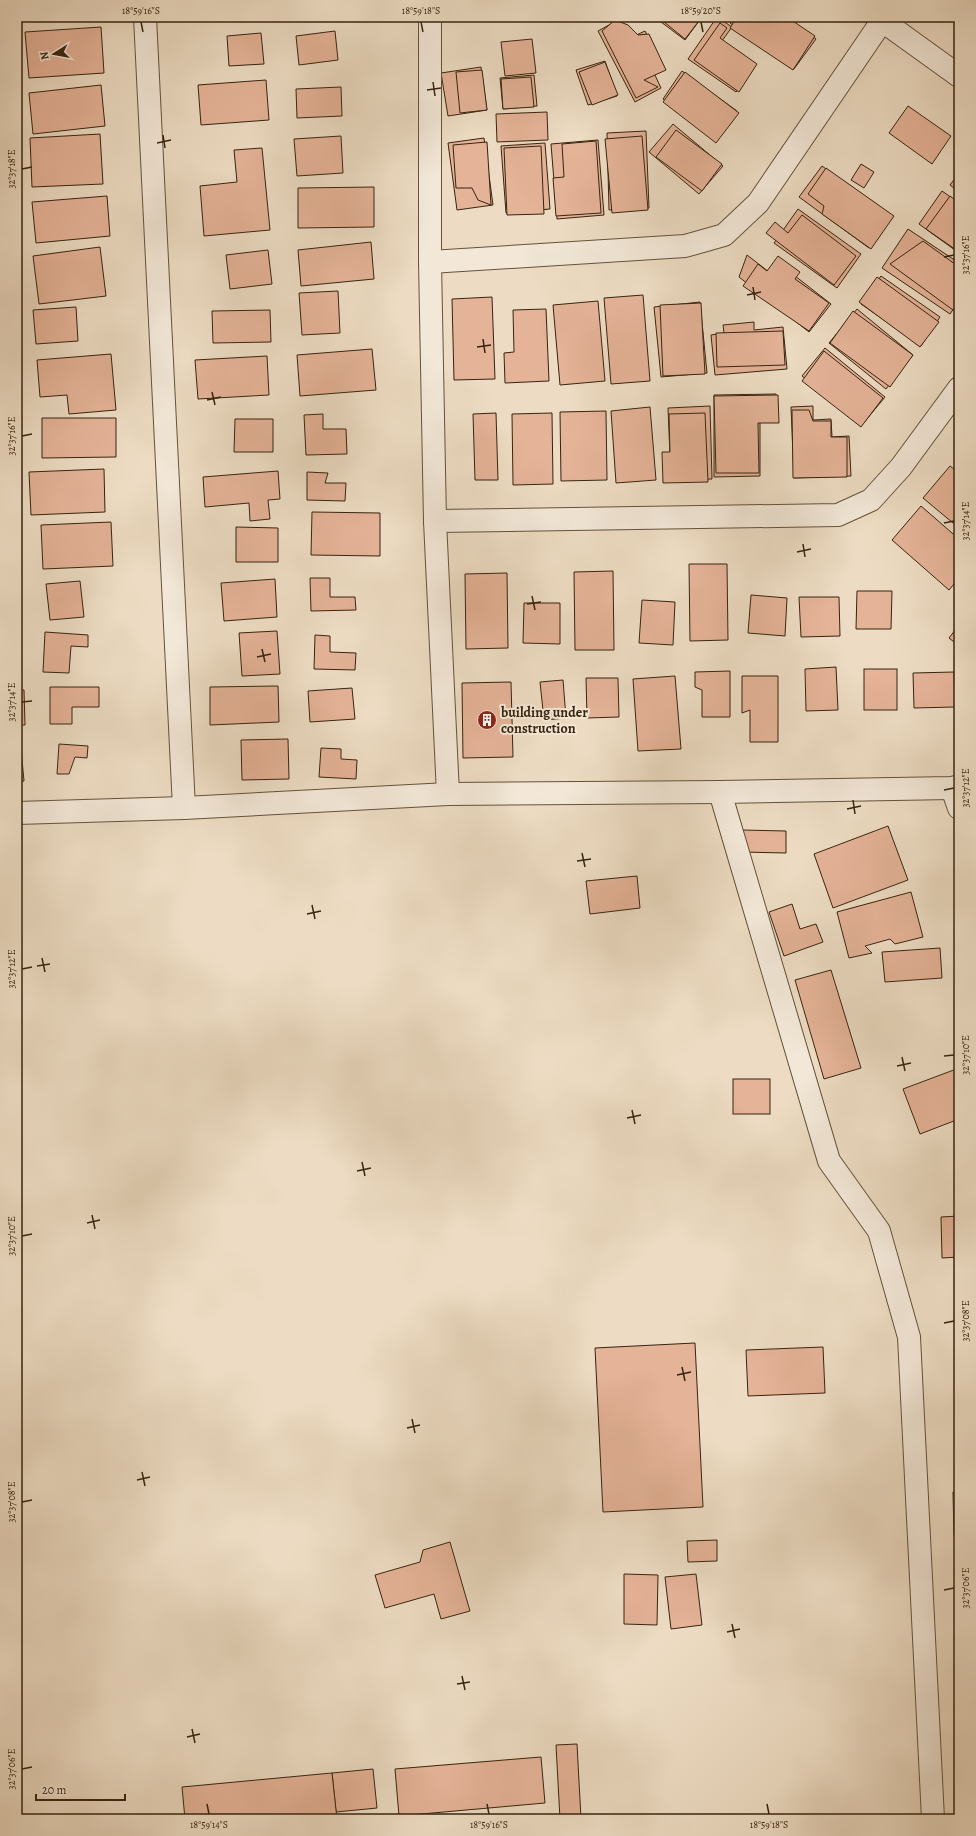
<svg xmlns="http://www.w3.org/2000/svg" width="976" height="1836" font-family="Alegreya,serif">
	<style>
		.building { fill: #e5b398; stroke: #37240e }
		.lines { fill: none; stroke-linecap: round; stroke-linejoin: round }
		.street-casing { stroke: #64523b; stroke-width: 24 }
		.street { stroke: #f3e8d8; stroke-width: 22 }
		.ticks { fill: none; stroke: #37240e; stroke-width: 1.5 }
		.labels { text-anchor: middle; stroke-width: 4; stroke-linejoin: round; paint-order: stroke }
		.poi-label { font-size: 14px; font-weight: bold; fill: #37240e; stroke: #f3e8d8; text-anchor: start }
		.neatline { fill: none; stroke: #37240e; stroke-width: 1.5 }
		.ticks-label { font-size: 10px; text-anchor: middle; fill: #37240e }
	</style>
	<rect width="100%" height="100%" fill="#eddcc3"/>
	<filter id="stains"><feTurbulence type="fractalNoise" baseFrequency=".005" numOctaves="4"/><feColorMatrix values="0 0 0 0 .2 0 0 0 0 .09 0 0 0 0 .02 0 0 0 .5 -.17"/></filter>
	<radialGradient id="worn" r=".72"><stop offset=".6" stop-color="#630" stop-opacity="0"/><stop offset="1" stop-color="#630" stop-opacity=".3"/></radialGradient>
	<g class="building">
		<polygon points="658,17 702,17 685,40 657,19"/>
		<polygon points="658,17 702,17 685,39"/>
		<polygon points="717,17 732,27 719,45 753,68 736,92 688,59"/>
		<polygon points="734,17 786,17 816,39 794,69 730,23"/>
		<polygon points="737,17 787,17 815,36 793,70 730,28"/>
		<polygon points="620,19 630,38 645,31 664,68 654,73 661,88 635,102 598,31"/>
		<polygon points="615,20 628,25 638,35 649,34 666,70 644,80 658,87 636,98 602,31"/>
		<polygon points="720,23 727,28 720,38 757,64 739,92 694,60"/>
		<polygon points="101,27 104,73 29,78 25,32"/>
		<polygon points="335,31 338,60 299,65 296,36"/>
		<polygon points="261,33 264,64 229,66 227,36"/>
		<polygon points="532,39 536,73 505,76 501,42"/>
		<polygon points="605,61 617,96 588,105 576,70"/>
		<polygon points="605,62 618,95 592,105 579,72"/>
		<polygon points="481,67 487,110 448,116 441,73"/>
		<polygon points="482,70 487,110 460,113 456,72"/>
		<polygon points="682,71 737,111 717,138 663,99"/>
		<polygon points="685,72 739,113 716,143 663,102"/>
		<polygon points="534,75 537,106 503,109 500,78"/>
		<polygon points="531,77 534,107 503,109 501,79"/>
		<polygon points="266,80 269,120 201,125 198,85"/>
		<polygon points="101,85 105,126 33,134 29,93"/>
		<polygon points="341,87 342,116 297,118 296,89"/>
		<polygon points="908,106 951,136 932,164 889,133"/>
		<polygon points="547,112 548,140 497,142 496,114"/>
		<polygon points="673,124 723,166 699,194 649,152"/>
		<polygon points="676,130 722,164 702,191 656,157"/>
		<polygon points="646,131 649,208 609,210 607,133"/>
		<polygon points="100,134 103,184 32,187 30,138"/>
		<polygon points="341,136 343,173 297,176 294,139"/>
		<polygon points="642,136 648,210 612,213 605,139"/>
		<polygon points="484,138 493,205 457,210 448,143"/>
		<polygon points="598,140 604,215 557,219 551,144"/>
		<polygon points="596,141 601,213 556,216 553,178 564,177 562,144"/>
		<polygon points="487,142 491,205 478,200 472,188 456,188 453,145"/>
		<polygon points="545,143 550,209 506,213 501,146"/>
		<polygon points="541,146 544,214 507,215 504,148"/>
		<polygon points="262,148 270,230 204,236 200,186 237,182 234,150"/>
		<polygon points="861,164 874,172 864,188 851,180"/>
		<polygon points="822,166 892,217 869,248 799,197"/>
		<polygon points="826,168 894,216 871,249 822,214 824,206 808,194"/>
		<polygon points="959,173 959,192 950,185"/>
		<polygon points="374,187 374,227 298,228 298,188"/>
		<polygon points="942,191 959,203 959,253 919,224"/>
		<polygon points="107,196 110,236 36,243 32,202"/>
		<polygon points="950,196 959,203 959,252 926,229"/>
		<polygon points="798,209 861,254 837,288 774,243"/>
		<polygon points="17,210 20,210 21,246 17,246"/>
		<polygon points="802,215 856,256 834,285 766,233 775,222 788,233"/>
		<polygon points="908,229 959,263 959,301 950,314 882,268"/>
		<polygon points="923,241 959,267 959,301 953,310 890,264"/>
		<polygon points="371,242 374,279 301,286 298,250"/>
		<polygon points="100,247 106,296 39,304 33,256"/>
		<polygon points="268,250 272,284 230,289 226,255"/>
		<polygon points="747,255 773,275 781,265 831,304 809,332 739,277"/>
		<polygon points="778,256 800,272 795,279 829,303 809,331 743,286 758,264 767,271"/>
		<polygon points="881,276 940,317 921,346 861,304"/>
		<polygon points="877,277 939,322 920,347 859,302"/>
		<polygon points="338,291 340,333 302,335 299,293"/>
		<polygon points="643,295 650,381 611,384 604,298"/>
		<polygon points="492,297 495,379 454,380 452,299"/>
		<polygon points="598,301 605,381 560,385 553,305"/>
		<polygon points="700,302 707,373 661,377 654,307"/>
		<polygon points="701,303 705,374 663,376 660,305"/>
		<polygon points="76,307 78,341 36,344 33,310"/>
		<polygon points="546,309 549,381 505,383 504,353 514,352 513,310"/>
		<polygon points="857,309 913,355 886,389 829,343"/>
		<polygon points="270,310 271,342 213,343 212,311"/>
		<polygon points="853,311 913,355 890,387 830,343"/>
		<polygon points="754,322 754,330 783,327 787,369 715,375 711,335 724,333 723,325"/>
		<polygon points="783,331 785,365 717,367 716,333"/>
		<polygon points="825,348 885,397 862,425 802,376"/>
		<polygon points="372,349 376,390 300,396 297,355"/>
		<polygon points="824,351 883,398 861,427 802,381"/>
		<polygon points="111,354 116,410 69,414 67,395 40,397 37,360"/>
		<polygon points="267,356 269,395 198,399 195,360"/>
		<polygon points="776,394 776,422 760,422 760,476 714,477 714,395"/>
		<polygon points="778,395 779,423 758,423 759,473 716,473 714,396"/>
		<polygon points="710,406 712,479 671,480 668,408"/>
		<polygon points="813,406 813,420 831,419 832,437 849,436 851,476 794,478 791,407"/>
		<polygon points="650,407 656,480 616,483 611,411"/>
		<polygon points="792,410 809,410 813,421 831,421 831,437 847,437 847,477 793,478"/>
		<polygon points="606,411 607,480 561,481 560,412"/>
		<polygon points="496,413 498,480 475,480 473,414"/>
		<polygon points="552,413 553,484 513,485 512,414"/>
		<polygon points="705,413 708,482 663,483 662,452 670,452 669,414"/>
		<polygon points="323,414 323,429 346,429 347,454 306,455 304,415"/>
		<polygon points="42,418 116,418 116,457 42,458"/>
		<polygon points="235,419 273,419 273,452 234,452"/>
		<polygon points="950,466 959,473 959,528 923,498"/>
		<polygon points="104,469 105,512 31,515 29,472"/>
		<polygon points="278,471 280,499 268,500 270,519 250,521 249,503 205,507 203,477"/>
		<polygon points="307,472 328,473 325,483 346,483 345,501 307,500"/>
		<polygon points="921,506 959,539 959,578 949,590 892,540"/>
		<polygon points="312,512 380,513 380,556 311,555"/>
		<polygon points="111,522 113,566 43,569 41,525"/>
		<polygon points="236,527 278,528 278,562 236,562"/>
		<polygon points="689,564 727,564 728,640 690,641"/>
		<polygon points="613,571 614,650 575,650 574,572"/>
		<polygon points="507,573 508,648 466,649 465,574"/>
		<polygon points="310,578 330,578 330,597 355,597 356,610 311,611"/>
		<polygon points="275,579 277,617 224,621 221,583"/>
		<polygon points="80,581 84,617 50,620 46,584"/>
		<polygon points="857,591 892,591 891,629 856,629"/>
		<polygon points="751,595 787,598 785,636 748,633"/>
		<polygon points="799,597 839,597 840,636 801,637"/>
		<polygon points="642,600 675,602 673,645 639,643"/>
		<polygon points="524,603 560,603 560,644 523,643"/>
		<polygon points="959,625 959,646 949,638"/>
		<polygon points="17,631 19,631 21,680 17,680"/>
		<polygon points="277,631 280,674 242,676 239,633"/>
		<polygon points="45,632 88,635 88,647 71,646 69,673 43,672"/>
		<polygon points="315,635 330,636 330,652 356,653 355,670 314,669"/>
		<polygon points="836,667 838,710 806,711 805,669"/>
		<rect x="864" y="669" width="33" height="41"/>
		<polygon points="730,671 730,717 702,717 702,690 695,687 695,672"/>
		<polygon points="954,672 955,707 914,708 913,673"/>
		<polygon points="675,676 681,749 638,751 633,679"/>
		<polygon points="742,676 778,676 778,742 750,742 750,710 742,713"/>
		<polygon points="586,678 618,678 619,717 587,718"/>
		<polygon points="563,680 566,718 544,720 540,682"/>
		<polygon points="511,682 513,757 463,758 462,683"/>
		<polygon points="278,686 279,722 210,725 210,687"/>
		<polygon points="50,687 99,687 99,707 72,707 72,724 50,724"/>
		<polygon points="352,688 355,719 310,722 308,691"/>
		<polygon points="17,690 24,690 25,725 17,725"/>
		<polygon points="288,739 289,779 242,780 241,740"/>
		<polygon points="59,744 88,746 87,758 75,757 69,774 57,774"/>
		<polygon points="321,748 341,749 341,759 357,760 356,779 319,777"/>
		<polygon points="21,749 24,781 17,782 17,750"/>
		<polygon points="888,826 908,880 833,908 814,854"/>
		<polygon points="742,830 786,831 786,853 741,852"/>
		<polygon points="637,876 640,908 590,914 586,881"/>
		<polygon points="911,892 923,937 895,944 890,939 865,946 872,953 849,958 837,912"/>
		<polygon points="792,904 800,929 816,924 823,942 784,956 769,912"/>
		<polygon points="940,948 942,978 885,982 882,952"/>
		<polygon points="831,970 861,1068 824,1079 795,980"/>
		<polygon points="959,1068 959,1119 920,1134 903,1089"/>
		<rect x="733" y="1079" width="37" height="35"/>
		<polygon points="959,1216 959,1257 942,1258 941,1217"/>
		<polygon points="695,1343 703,1507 603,1512 595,1348"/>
		<polygon points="823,1347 825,1393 748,1396 746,1350"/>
		<polygon points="953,1492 959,1492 959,1536 954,1536"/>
		<polygon points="717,1540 717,1561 688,1562 687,1541"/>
		<polygon points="450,1542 470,1611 441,1619 434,1594 385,1608 375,1575 420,1562 423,1550"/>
		<polygon points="624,1574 658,1575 657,1625 624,1624"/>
		<polygon points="696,1574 702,1625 671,1629 665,1577"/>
		<polygon points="577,1744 581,1819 560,1819 556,1745"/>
		<polygon points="541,1757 545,1803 399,1816 395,1769"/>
		<polygon points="373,1769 377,1808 336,1812 332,1773"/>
		<polygon points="332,1773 337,1819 185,1819 182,1787"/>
	</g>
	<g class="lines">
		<defs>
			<g id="street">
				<polyline points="145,17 184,808"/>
				<polyline points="430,17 430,262 435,521 448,794"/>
				<polyline points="877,17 959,76"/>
				<polyline points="430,262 685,246 724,235 758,203 882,21"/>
				<polyline points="435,521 838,515 871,500 901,467 959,388"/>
				<polyline points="952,788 959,808"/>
				<polyline points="720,792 829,1161 879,1231 909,1337 933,1819"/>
				<polyline points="17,813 184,808 448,794 720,792 952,788 959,786"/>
			</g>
		</defs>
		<use href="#street" class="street-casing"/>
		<use href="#street" class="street"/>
	</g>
	<path class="ticks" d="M 141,22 L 143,32M 421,22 L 423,32M 701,22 L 703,32M 433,82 L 435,96M 427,90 L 441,88M 163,135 L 165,148M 157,143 L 171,140M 22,169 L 32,167M 944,257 L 954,255M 753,287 L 755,300M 747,295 L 761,292M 483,339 L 485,353M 477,347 L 491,345M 212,392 L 215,405M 207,400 L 221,397M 22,436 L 32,434M 944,523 L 954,521M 803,544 L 805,557M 797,552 L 811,549M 532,596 L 535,610M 527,604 L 541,602M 262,649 L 265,662M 257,657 L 271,654M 22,702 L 32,701M 944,790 L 954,788M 853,800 L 855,814M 847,809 L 861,806M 582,853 L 585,867M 577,861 L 591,859M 312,905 L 315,919M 307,914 L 321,911M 42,958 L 45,972M 37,966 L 50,964M 22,969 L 32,967M 944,1056 L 954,1055M 902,1057 L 905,1071M 897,1066 L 911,1063M 632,1110 L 635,1124M 627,1118 L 641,1115M 362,1162 L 365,1176M 357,1171 L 371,1168M 92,1215 L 95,1229M 87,1223 L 100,1220M 22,1236 L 32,1234M 944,1323 L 954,1321M 682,1367 L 685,1381M 677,1375 L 691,1372M 412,1419 L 415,1433M 407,1428 L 420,1425M 142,1472 L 145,1486M 137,1480 L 150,1477M 22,1502 L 32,1500M 944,1590 L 954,1588M 732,1624 L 735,1638M 727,1632 L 740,1629M 462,1676 L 465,1690M 457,1684 L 470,1682M 192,1729 L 195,1743M 187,1737 L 200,1734M 22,1769 L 32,1767M 207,1804 L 209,1814M 487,1804 L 489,1814M 767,1804 L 769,1814"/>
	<defs>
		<symbol id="building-disc" viewBox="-11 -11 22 22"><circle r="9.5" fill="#8f2418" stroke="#f3e8d8"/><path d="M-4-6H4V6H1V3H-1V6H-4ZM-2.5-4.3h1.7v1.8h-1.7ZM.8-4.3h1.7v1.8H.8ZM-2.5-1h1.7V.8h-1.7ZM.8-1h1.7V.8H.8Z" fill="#fff"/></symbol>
	</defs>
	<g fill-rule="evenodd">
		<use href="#building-disc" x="476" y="709" width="22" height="22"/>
	</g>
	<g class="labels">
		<g class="poi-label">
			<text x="501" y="717">building under<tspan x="501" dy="16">construction</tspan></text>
		</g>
	</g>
	<rect width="976" height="1836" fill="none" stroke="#eddcc3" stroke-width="44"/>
	<g transform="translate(54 54) rotate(259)" stroke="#f3e8d8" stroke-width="3" paint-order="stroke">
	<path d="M0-3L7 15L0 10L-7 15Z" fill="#37240e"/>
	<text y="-6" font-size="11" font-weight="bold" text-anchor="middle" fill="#37240e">N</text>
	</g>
	<path d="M36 1794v6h89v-6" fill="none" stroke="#37240e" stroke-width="2"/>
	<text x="42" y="1794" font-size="12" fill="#37240e" stroke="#f3e8d8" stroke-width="3" paint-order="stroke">20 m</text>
	<rect x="22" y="22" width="932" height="1792" class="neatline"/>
	<g class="ticks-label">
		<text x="141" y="14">18°59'16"S</text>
		<text x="421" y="14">18°59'18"S</text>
		<text x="701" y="14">18°59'20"S</text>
		<text transform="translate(11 169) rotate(-90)" y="4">32°37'18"E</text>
		<text transform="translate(965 255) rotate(-90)" y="4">32°37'16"E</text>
		<text transform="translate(11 436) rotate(-90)" y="4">32°37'16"E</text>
		<text transform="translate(965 521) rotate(-90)" y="4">32°37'14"E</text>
		<text transform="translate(11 702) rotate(-90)" y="4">32°37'14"E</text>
		<text transform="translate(965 788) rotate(-90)" y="4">32°37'12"E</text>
		<text transform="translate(11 969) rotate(-90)" y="4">32°37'12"E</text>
		<text transform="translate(965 1055) rotate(-90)" y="4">32°37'10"E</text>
		<text transform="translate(11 1236) rotate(-90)" y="4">32°37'10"E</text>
		<text transform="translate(965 1321) rotate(-90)" y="4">32°37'08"E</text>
		<text transform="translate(11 1502) rotate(-90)" y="4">32°37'08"E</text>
		<text transform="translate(965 1588) rotate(-90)" y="4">32°37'06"E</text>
		<text transform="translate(11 1769) rotate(-90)" y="4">32°37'06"E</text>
		<text x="209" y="1828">18°59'14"S</text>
		<text x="489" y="1828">18°59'16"S</text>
		<text x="769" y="1828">18°59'18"S</text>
	</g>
	<rect width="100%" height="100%" filter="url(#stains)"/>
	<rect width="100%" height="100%" fill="url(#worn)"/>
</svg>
